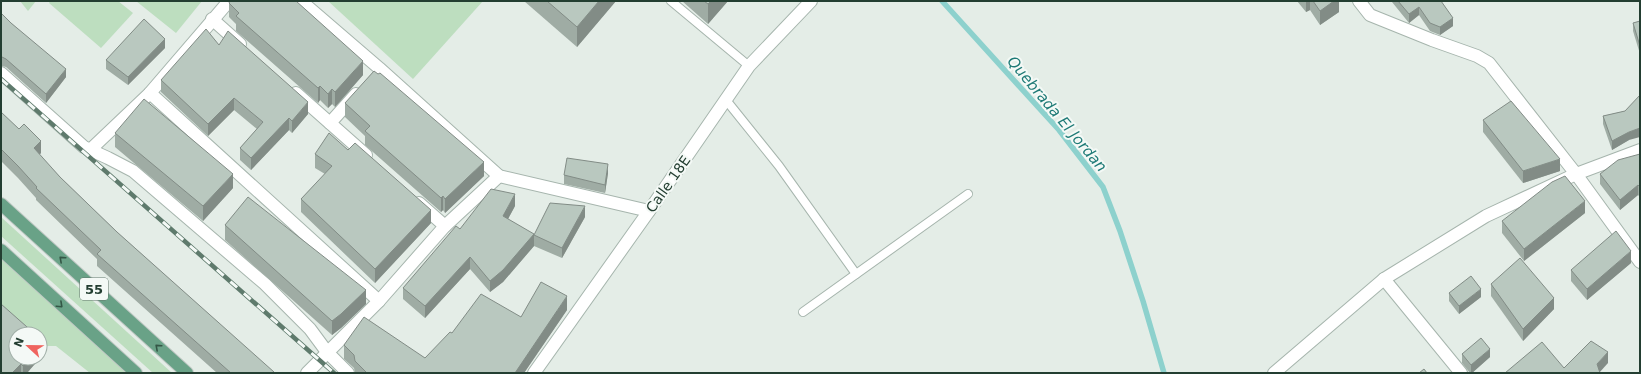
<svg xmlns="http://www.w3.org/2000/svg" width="1641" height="374" font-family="'DejaVu Sans',sans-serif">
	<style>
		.green { fill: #bddebf }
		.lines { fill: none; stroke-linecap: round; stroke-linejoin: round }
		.stream { stroke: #8dd1cd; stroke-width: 5.5 }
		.lane-casing { stroke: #a6b5ad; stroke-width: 10 }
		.street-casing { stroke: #a6b5ad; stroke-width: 14 }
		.primary-casing { stroke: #c1c9c5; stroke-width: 14 }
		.lane { stroke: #fff; stroke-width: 8 }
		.street { stroke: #fff; stroke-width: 12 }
		.primary { stroke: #69a287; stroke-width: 12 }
		.rail-casing { stroke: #5e7a6c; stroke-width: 4.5 }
		.rail { stroke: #f4f9f6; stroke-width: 3; stroke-dasharray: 9; stroke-linecap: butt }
		.wall { fill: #9faca4 }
		.shaded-wall { fill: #828c86 }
		.building { fill: #b9c8bf; stroke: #828c86 }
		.oneway { stroke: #345746 }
		.labels { text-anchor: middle; stroke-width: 4; stroke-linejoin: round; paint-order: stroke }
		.shield { fill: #f4f9f6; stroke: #62766c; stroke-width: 1 }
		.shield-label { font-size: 13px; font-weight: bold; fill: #233e31 }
		.street-label { font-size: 14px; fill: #233e31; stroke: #f4f9f6 }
		.water-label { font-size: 15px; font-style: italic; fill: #1e7a76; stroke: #f4f9f6 }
	</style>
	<rect width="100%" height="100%" fill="#e4ede7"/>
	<g class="green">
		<polygon points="20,1 36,1 28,11"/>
		<polygon points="50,1 118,1 133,13 101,48 49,3"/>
		<polygon points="136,1 202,1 176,33"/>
		<polygon points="328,1 483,1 413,79"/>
		<polygon points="1,217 172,373 153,373 1,236"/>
		<polygon points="1,256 130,373 90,373 56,346 47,346 40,341 40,334 32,334 1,307"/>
	</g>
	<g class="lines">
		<polyline class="stream" points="942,1 1059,130 1103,187 1120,231 1143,301 1164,373"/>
		<defs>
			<g id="lane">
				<polyline points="671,1 749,66"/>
				<polyline points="726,100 779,166 856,274"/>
				<polyline points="803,312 968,194"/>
			</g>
			<g id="street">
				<polyline points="301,1 379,68 499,176 649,211"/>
				<polyline points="1359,1 1370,15 1432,40 1477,56 1489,63 1576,174 1640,262"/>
				<polyline points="212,19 240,44"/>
				<polyline points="1,73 84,147 108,158 133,171 265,284 310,329 327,352 348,373"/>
				<polyline points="150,93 379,301"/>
				<polyline points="296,93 366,155"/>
				<polyline points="330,123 356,94"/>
				<polyline points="90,150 150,93 229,1"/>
				<polyline points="419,203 445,226"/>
				<polyline points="1384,279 1461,373"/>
				<polyline points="307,373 379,301 445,226 499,176"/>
				<polyline points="534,373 649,211 749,66 811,1"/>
				<polyline points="1274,373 1384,279 1486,216 1576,174 1640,150"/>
			</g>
			<g id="primary">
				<polyline points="1,204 187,373"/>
				<polyline points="1,250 136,373"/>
			</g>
		</defs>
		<use href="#lane" class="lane-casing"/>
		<use href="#street" class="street-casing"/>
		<use href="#primary" class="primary-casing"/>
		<use href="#lane" class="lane"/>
		<use href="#street" class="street"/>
		<use href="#primary" class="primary"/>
		<defs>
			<polyline id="rail" points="1,79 334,373"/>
		</defs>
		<use href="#rail" class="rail-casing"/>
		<use href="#rail" class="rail"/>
	</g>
	<g class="wall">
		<polygon points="524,1 616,1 577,47"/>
		<polygon points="682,1 728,1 708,24"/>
		<polygon points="1297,1 1339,1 1339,12 1320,25 1310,10 1306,12"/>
		<polygon points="1392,1 1441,1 1453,26 1440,35 1430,31 1419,15 1409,23 1392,2"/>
		<polygon points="229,3 363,75 335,107 332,104 328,108 320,100 318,103 236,31 236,24 229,17"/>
		<polygon points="1,13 66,77 46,103 6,67 2,66 1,66"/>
		<polygon points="1640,21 1640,54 1633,31 1633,23"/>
		<polygon points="165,48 128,85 106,69 106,60"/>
		<polygon points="161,80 308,114 292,133 289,130 251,170 240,160 240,148 257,129 234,110 208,136 161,92"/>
		<polygon points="345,103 484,176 445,213 443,210 441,212 365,145 365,136 345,117"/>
		<polygon points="1625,111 1629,140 1612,150 1603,124 1603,116"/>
		<polygon points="1,112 41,153 39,155 60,177 117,232 274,373 217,373 97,266 97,259 36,200 36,198 18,178 1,161"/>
		<polygon points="1483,120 1560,171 1523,183 1483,132"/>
		<polygon points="115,133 233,188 203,221 115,147"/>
		<polygon points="348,150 431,223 375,283 301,212 301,199 325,174 315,168 315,154"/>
		<polygon points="1640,154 1640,197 1638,195 1620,210 1600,184 1600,174"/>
		<polygon points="608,173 605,193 564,184 564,175"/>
		<polygon points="515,206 508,219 534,235 585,217 562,258 534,246 503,282 490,292 470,269 425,318 403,299 403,288 460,229"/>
		<polygon points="1585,213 1524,261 1502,233 1502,221"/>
		<polygon points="225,225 366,304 341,328 332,335 225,240"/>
		<polygon points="1631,263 1587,300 1571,281 1571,270"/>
		<polygon points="1491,284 1554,309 1523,341 1491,296"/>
		<polygon points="1449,293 1481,297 1459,314 1449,301"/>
		<polygon points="567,310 524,373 355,373 354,368 344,359 344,345 425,358 452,333 521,317"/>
		<polygon points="1462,354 1490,357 1472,373 1470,373 1462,363"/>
		<polygon points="16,358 40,358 27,373 1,373"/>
	</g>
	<g class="shaded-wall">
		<polygon points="599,1 616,1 577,47 577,27"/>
		<polygon points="711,1 728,1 708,24 708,4"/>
		<polygon points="1306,1 1310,1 1310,10 1306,12"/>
		<polygon points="1334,1 1339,1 1339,12 1320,25 1320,11"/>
		<polygon points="1419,7 1419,15 1409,23 1409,14"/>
		<polygon points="1453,18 1453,26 1440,35 1440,27"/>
		<polygon points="165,39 165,48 128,85 128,77"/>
		<polygon points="363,61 363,75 335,107 335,92"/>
		<polygon points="66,69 66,77 46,103 46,94"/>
		<polygon points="320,86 320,100 318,103 318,88"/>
		<polygon points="332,89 332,104 328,108 328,94"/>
		<polygon points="234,98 234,110 208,136 208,124"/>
		<polygon points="308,102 308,114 292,133 292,121"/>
		<polygon points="289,118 289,130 251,170 251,158"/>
		<polygon points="1640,128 1640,137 1629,140 1612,150 1612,141 1629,132"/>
		<polygon points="41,141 41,153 34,160 34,148"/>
		<polygon points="1560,159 1560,171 1523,183 1523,171"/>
		<polygon points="484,162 484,176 445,213 445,199"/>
		<polygon points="608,164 608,173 605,193 605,185"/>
		<polygon points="233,174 233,188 203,221 203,206"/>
		<polygon points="1638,185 1638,195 1620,210 1620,200"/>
		<polygon points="515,194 515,206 503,228 503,216"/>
		<polygon points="443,196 443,210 441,212 441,198"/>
		<polygon points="1585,201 1585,213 1524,261 1524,249"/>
		<polygon points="585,206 585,217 562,258 562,248"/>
		<polygon points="431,210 431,223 375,283 375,269"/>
		<polygon points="534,234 534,246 503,282 490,292 490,281"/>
		<polygon points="1631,251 1631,263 1587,300 1587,289"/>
		<polygon points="470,257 470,269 425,318 425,306"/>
		<polygon points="1481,289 1481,297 1459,314 1459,306"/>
		<polygon points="366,290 366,304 341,328 332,335 332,321"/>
		<polygon points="567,296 567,310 524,373 515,373"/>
		<polygon points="1554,298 1554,309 1523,341 1523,329"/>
		<polygon points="44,342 44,353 40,358 40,347"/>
		<polygon points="1490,349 1490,357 1472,373 1471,373 1471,365"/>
		<polygon points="1608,352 1608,363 1599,373 1597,364"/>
		<polygon points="30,358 40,358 27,373 23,373 23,366"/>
		<polygon points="21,364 21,373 12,373"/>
	</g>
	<g class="building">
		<polygon points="230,1 296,1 363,61 335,92 332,89 328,94 320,86 318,88 236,16 239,13 229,3"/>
		<polygon points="547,1 599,1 577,27"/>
		<polygon points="704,1 711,1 708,4"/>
		<polygon points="1313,1 1334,1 1320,11"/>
		<polygon points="1398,1 1441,1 1453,18 1440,27 1430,23 1419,7 1409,14"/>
		<polygon points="1,13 11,23 66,69 46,94 6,59 2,57 1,57"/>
		<polygon points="144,19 165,39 128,77 106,60"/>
		<polygon points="1640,21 1640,46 1633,23"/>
		<polygon points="206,29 219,45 228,31 308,102 292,121 289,118 251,158 240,148 263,122 234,98 208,124 161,80"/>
		<polygon points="374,71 378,74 380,73 484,162 445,199 443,196 441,198 365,131 370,126 345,103"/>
		<polygon points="1640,95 1640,128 1629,132 1612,141 1603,116 1625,111"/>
		<polygon points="144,99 233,174 203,206 115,133"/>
		<polygon points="1511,101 1560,159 1523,171 1483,120"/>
		<polygon points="1,112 19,129 24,124 41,141 34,148 60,177 117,232 274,372 273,373 231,373 97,254 101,250 36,188 37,187 18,166 1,149"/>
		<polygon points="329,133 348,150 355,143 431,210 375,269 301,199 332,166 315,154"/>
		<polygon points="1640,154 1640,187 1638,185 1620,200 1600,174 1618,160"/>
		<polygon points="567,158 608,164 605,185 564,175"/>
		<polygon points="1565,176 1585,201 1524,249 1502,221 1552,182"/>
		<polygon points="491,189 515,194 503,216 534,234 503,270 490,281 470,257 425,306 403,288 456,226 460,229"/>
		<polygon points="248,197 366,290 341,314 332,321 225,225"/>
		<polygon points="550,203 585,206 562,248 534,235"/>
		<polygon points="1616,231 1631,251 1587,289 1571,270"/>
		<polygon points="1520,258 1554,298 1523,329 1491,284"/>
		<polygon points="1471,276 1481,289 1459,306 1449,293"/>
		<polygon points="541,282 567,296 515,373 367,373 355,361 354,355 344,345 364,317 425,358 450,332 452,333 481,294 521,317"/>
		<polygon points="1,304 35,334 16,334 16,358 30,358 23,366 21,364 12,373 1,373"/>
		<polygon points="40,338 44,342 40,347"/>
		<polygon points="1481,338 1490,349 1471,365 1462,354"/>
		<polygon points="1591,341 1608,352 1597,364 1600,373 1505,373 1542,342 1564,368"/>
		<polygon points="1424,369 1427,373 1419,373"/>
	</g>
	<defs><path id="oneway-chevron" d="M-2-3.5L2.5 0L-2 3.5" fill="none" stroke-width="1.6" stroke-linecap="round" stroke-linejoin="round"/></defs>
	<g class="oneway">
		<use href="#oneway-chevron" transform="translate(62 259) rotate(-138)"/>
		<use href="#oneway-chevron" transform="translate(60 305) rotate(43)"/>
		<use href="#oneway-chevron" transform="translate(158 347) rotate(-138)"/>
	</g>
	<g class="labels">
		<rect class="shield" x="80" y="278" width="28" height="22" rx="3"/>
		<g class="shield-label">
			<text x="94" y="294">55</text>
		</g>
		<g class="street-label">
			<text transform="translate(668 184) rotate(-55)" y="5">Calle 18E</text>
		</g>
		<g class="water-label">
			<text transform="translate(1057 114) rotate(50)" y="5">Quebrada El Jordan</text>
		</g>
	</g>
	<rect width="1641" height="374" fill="none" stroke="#233e31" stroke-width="4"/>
	<g transform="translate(28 346) rotate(292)"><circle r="19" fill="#f4f9f6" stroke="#a0aea7"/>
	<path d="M0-3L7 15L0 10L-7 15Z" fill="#ef645f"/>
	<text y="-6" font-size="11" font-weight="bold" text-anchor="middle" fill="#233e31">N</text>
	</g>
</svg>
